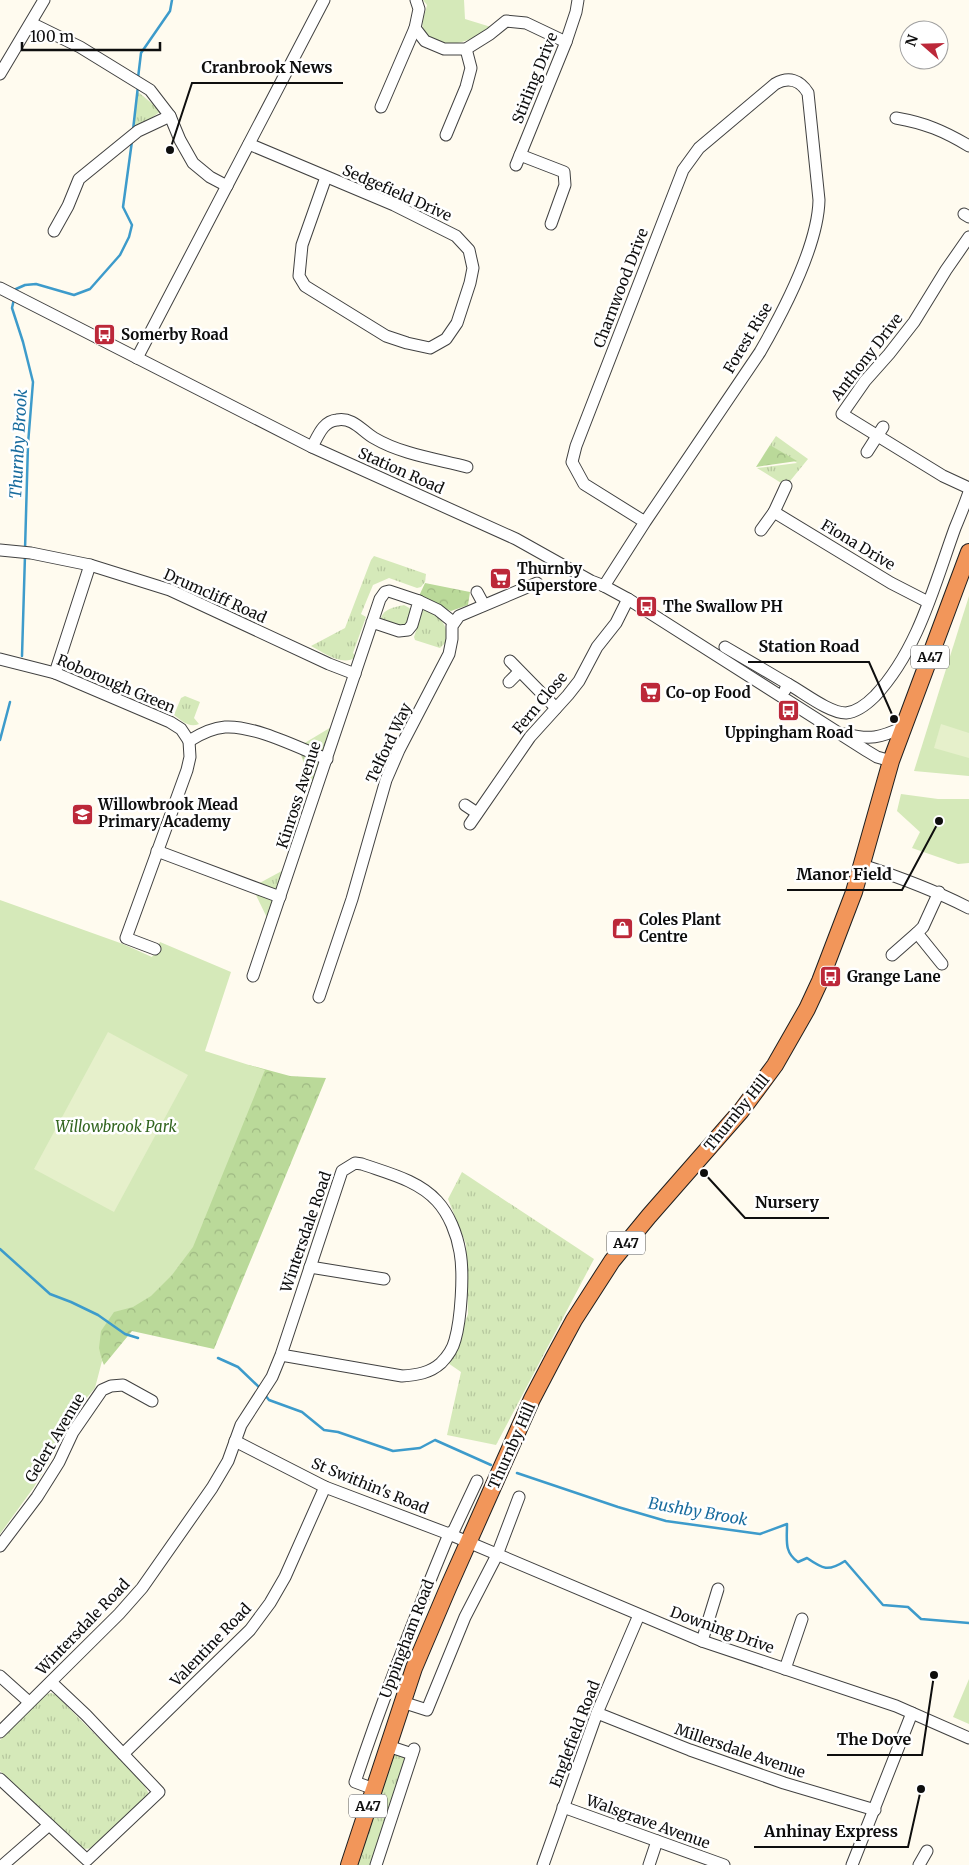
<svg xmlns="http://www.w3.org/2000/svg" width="969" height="1865" font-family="Merriweather,serif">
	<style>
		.grass { fill: url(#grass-tufts) }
		.forest { fill: url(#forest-crowns) }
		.park { fill: #d5e9b9 }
		.pitch { fill: #e6f0cb }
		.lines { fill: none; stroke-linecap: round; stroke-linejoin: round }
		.stream { stroke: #3d9bcb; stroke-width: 2.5 }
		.minor-casing { stroke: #414141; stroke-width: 13 }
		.highway-casing { stroke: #1f1f1f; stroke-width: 18 }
		.minor { stroke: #fff; stroke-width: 11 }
		.highway { stroke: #f2965a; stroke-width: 16 }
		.labels { text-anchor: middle; stroke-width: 5; stroke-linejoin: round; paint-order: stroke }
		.shield { fill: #fff; stroke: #565656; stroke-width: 1 }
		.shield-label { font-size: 14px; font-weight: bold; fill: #0e0e0e }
		.street-label { font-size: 15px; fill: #0e0e0e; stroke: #fff }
		.poi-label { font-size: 15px; font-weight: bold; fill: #0e0e0e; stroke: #fff; text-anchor: start }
		.park-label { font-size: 15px; font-style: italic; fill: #32651f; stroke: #fff }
		.water-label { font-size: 16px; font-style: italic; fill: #196c9e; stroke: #fff }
		.leader { fill: none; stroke: #0e0e0e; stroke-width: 2 }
		.callout-dot { fill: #0e0e0e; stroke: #fff; stroke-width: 2 }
		.callout-label { font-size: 16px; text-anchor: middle; font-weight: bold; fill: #0e0e0e; stroke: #fff; stroke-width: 5; stroke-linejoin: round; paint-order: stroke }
	</style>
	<defs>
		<pattern id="grass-tufts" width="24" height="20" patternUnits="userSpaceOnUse" patternTransform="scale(1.25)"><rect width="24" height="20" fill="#d5e9b9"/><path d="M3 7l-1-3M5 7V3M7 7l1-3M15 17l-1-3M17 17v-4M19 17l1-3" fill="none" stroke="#b6c79e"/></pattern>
		<pattern id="forest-crowns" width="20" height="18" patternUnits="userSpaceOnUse" patternTransform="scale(1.25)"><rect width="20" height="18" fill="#bad999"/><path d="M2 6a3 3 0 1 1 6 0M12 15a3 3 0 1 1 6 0" fill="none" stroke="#9fb983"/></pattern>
	</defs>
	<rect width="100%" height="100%" fill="#fffbef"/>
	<g class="grass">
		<polygon points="137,91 161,111 135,130 133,127"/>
		<polygon points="776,436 808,459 786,486 757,468 797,463 770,445"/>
		<path d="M 374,556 L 426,574 L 425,582 L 421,587 L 417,588 L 389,578 L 373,585 L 361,614 L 366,617 L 353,653 L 356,657 C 342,667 325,653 311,646 L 345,628 L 371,560 Z"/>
		<path d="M 404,605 L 411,609 L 406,624 L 397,625 L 381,621 C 381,609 395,607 404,605 Z"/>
		<path d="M 425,609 C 440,614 447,625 448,640 L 440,648 L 415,640 L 414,637 L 423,610 Z"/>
		<path d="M 185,696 L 200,702 L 194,718 L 199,724 C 189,728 182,721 174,715 L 181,698 Z"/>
		<polygon points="338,723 315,794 298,747"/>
		<polygon points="291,866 271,926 252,887"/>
		<polygon points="462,1172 594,1259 496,1445 447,1435 461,1372 448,1363 468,1314 466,1244 448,1199"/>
		<polygon points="51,1693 56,1695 143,1783 150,1796 95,1848 83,1849 78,1845 0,1771 0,1740 47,1694"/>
		<polygon points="394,1753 405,1758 372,1865 355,1865"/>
	</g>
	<g class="forest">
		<polygon points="770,445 797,461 756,467"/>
		<polygon points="425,583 470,592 468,605 451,611 419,596"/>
		<polygon points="249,1065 290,1076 326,1078 214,1349 132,1331 104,1365 85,1321"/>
	</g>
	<g class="park">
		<path d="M 423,0 L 464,0 L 465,19 L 491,27 C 473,39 454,50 433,39 C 429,37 424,33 423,28 C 421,22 426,11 427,5 Z"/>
		<polygon points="969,596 969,776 914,771"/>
		<polygon points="901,794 938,799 969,799 969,863 958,864 912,848 920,832 897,811"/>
		<polygon points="0,900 123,944 152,957 160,942 231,972 205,1051 265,1070 193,1247 172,1275 151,1296 133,1307 114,1312 101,1331 99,1348 102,1361 95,1388 62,1427 57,1449 34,1487 0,1534"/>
		<polygon points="969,1679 969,1724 953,1717"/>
	</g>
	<g class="pitch">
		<polygon points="941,724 969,733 969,758 934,748"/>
		<polygon points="108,1032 188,1075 114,1212 34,1169"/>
	</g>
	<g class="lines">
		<g class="stream">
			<polyline points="138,78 141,53 170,11 172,0"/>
			<polyline points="133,130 138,86"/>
			<polyline points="16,291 16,289 25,285 36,284 74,295 90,289 120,255 129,237 132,225 123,207 132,141"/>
			<polyline points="14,299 12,308 23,342 33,382 28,444 25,550"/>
			<polyline points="22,656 25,555"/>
			<polyline points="0,740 10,702"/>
			<polyline points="0,1249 50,1294 71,1302 98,1315 125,1334 138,1338"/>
			<polyline points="218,1358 238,1367 261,1389"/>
			<polyline points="265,1395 269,1400 302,1412 324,1430 338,1432 393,1451 420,1448 435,1440 491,1465"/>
			<path d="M 517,1473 L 618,1507 L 666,1521 L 760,1534 L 787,1524 C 787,1541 784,1552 798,1562 L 807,1558 C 823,1569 828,1572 845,1561 L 883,1605 L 908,1607 L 921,1619 L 969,1623"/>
		</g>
		<defs>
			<g id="minor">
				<polyline points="416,0 419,9 415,28 425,41 444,49 466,49 490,34 506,21 526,23 566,42"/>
				<polyline points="31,23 80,47 150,90 170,116 180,140 193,163 210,177 227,186"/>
				<polyline points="0,74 44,0"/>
				<polyline points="381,107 415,28"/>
				<path d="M 896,118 C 925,123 944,131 969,146"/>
				<polyline points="446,135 466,87 471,68 466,49"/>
				<polyline points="249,144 394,205 456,236 469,250 473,268 470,283 457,323 446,339 430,348 407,343 386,336 305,286 299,276 302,245 326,177"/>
				<polyline points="520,155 564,172 565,185 551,224"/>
				<polyline points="516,165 566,42 576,12 578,0"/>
				<polyline points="964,214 969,217"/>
				<polyline points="54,231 68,206 79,179 138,131 170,116"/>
				<polyline points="969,237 946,270 914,322 889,354 865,381 842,414 943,476 969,488"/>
				<polyline points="0,288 312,447 516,539 591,581 604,586 628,599 867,751 877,757 891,761"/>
				<polyline points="137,358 324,0"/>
				<path d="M 312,447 C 318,436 323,421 337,420 C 353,417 362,431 374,438 C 401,454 436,459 467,467"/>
				<polyline points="867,452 883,427"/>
				<polyline points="786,486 774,512 891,583 928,602"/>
				<polyline points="761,530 774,512"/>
				<polyline points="0,550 31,553 90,565 170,590 329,664 355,674"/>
				<path d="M 604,586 L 645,522 L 760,352 C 783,312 818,246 819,200 L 808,93 C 800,80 789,76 775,84 L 699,148 L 683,170 L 576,446 L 572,462 L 584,484 L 645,522"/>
				<polyline points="477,592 484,605"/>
				<polyline points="419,601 438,610 453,622"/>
				<polyline points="725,647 788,684 785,690"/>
				<path d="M 0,659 L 55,673 L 170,722 L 181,729 L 189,741 C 200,734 212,728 225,727 C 254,725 299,748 327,759"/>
				<polyline points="510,661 556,708"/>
				<polyline points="55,673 90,565"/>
				<polyline points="509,682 519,672"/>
				<path d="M 788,684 C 803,692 829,713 846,713 C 857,712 867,704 875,696 C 918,650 934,586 955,528 C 960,516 965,504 969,492"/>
				<path d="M 845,734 C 870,740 880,738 903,727"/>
				<polyline points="465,805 477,813"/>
				<polyline points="470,824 530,737 568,695 579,681 597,647 616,623 628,599"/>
				<polyline points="157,851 280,897"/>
				<path d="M 862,865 C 899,877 934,890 969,908"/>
				<polyline points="939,892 923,927 917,933 942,964"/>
				<polyline points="155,949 126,938 187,770 190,757 189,741"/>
				<polyline points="892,955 917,933"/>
				<polyline points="253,976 380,599 385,592 389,591 419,601 412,625 408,630 399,631 372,622"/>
				<polyline points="319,997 352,899 386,780 399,750 449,654 452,639 452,626 459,616 537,583"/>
				<polyline points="310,1267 384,1279"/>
				<polyline points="235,1441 325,1487 449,1534 702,1641 896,1706 969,1738"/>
				<polyline points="0,1546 37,1497 59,1462 73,1432 102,1390 111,1386 123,1385 152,1401"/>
				<polyline points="702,1641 718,1589"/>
				<polyline points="785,1669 802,1619"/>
				<polyline points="0,1676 29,1702"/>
				<polyline points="402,1702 427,1710 465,1617 497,1555 519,1497"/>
				<polyline points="597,1713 690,1750 784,1783 875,1810"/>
				<path d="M 0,1732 L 119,1614 L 142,1588 L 212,1488 L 228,1461 L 241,1425 L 272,1377 L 281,1355 L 342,1171 L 355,1163 L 362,1164 C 387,1173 418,1180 437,1201 C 449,1214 457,1234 460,1252 C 464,1274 461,1319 455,1340 C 453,1348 447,1357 441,1363 C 430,1373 417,1375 402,1376 L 281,1355"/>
				<polyline points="388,1746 412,1754"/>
				<polyline points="123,1754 250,1630 270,1603 285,1577 325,1487"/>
				<polyline points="0,1779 87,1860 159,1792 86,1715 51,1682"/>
				<path d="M 374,1789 L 355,1782 C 383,1698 415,1616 449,1534 L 454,1530 L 477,1481"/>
				<polyline points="563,1807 724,1865"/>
				<polyline points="3,1865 49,1825"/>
				<polyline points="376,1865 414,1749"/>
				<polyline points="543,1865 597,1713 639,1615"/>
				<polyline points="649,1865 657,1841"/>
				<polyline points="852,1865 912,1713"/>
				<polyline points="919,1865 927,1851"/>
			</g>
			<polyline id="highway" points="349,1865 414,1668 448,1588 532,1399 554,1357 574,1320 612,1261 649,1216 741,1111 775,1065 807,1009 820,981 854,892 891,761 969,552"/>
		</defs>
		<use href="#minor" class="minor-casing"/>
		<use href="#highway" class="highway-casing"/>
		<use href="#minor" class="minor"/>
		<use href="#highway" class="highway"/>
	</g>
	<defs>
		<symbol id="bus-square" viewBox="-11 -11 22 22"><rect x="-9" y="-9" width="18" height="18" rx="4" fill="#bc2839" stroke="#fff"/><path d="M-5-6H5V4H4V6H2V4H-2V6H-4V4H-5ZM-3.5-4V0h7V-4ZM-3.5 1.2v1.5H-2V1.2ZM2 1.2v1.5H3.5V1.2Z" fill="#fff"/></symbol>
		<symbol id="supermarket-square" viewBox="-11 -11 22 22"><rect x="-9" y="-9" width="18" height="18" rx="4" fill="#bc2839" stroke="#fff"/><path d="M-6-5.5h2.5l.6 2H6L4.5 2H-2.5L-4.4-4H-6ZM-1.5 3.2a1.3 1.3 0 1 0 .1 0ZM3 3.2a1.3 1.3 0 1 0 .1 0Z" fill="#fff"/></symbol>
		<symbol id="school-square" viewBox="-11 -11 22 22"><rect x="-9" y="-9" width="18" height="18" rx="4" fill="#bc2839" stroke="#fff"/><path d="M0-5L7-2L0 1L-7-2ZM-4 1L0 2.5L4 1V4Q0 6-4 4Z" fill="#fff"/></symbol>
		<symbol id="shop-square" viewBox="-11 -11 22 22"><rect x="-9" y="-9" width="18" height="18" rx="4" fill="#bc2839" stroke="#fff"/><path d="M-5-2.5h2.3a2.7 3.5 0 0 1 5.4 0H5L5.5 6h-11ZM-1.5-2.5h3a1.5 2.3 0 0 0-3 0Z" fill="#fff"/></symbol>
	</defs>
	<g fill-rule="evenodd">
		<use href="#bus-square" x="92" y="322" width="25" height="25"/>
		<use href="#supermarket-square" x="488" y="566" width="25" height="25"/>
		<use href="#bus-square" x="634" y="594" width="25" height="25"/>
		<use href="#supermarket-square" x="638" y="680" width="25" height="25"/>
		<use href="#bus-square" x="776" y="698" width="25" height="25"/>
		<use href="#school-square" x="70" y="802" width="25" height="25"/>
		<use href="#shop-square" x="610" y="916" width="25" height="25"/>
		<use href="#bus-square" x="818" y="964" width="25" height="25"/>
	</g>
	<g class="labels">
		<g class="shield">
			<rect x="911" y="645.5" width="38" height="23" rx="4"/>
			<rect x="607" y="1231.5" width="38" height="23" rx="4"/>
			<rect x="349" y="1794.5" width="38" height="23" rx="4"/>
		</g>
		<g class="shield-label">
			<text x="930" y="662">A47</text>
			<text x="626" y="1248">A47</text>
			<text x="368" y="1811">A47</text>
		</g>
		<g class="street-label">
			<text transform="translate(535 78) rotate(-68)" y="5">Stirling Drive</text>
			<text transform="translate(397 193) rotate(24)" y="5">Sedgefield Drive</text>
			<text transform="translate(621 288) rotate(-69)" y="5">Charnwood Drive</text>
			<text transform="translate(748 338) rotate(-59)" y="5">Forest Rise</text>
			<text transform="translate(867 357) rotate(-52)" y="5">Anthony Drive</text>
			<text transform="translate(401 471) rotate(24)" y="5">Station Road</text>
			<text transform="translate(858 545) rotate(31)" y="5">Fiona Drive</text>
			<text transform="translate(215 596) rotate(24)" y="5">Drumcliff Road</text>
			<text transform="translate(116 684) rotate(23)" y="5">Roborough Green</text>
			<text transform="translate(540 703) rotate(-50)" y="5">Fern Close</text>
			<text transform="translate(389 743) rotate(-65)" y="5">Telford Way</text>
			<text transform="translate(299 795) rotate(-72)" y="5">Kinross Avenue</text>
			<text transform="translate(737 1113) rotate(-51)" y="5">Thurnby Hill</text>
			<text transform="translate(306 1232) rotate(-71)" y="5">Wintersdale Road</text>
			<text transform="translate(55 1438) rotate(-59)" y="5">Gelert Avenue</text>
			<text transform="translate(512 1446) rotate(-66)" y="5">Thurnby Hill</text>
			<text transform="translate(370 1486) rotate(22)" y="5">St Swithin's Road</text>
			<text transform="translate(83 1627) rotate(-46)" y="5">Wintersdale Road</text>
			<text transform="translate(722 1630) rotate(20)" y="5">Downing Drive</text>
			<text transform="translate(407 1639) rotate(-69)" y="5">Uppingham Road</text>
			<text transform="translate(211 1645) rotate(-46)" y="5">Valentine Road</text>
			<text transform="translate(575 1734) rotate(-69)" y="5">Englefield Road</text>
			<text transform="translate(740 1751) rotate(19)" y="5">Millersdale Avenue</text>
			<text transform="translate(648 1822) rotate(20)" y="5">Walsgrave Avenue</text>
		</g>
		<g class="poi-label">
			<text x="121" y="340">Somerby Road</text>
			<text x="517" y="574">Thurnby<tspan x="517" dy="17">Superstore</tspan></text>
			<text x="663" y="612">The Swallow PH</text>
			<text x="666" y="698">Co-op Food</text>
			<text x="789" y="738" text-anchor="middle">Uppingham Road</text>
			<text x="98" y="810">Willowbrook Mead<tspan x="98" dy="17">Primary Academy</tspan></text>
			<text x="639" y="925">Coles Plant<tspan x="639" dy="17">Centre</tspan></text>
			<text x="847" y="982">Grange Lane</text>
		</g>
		<g class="park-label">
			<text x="116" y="1132">Willowbrook Park</text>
		</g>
		<g class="water-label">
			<text transform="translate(18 444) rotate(-87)" y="6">Thurnby Brook</text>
			<text transform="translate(698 1511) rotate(10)" y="6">Bushby Brook</text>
		</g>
	</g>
	<path class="leader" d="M170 150L192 83H343M894 719L869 662H748M939 821L902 890H787M704 1173L745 1218H829M934 1675L922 1755H827M921 1789L908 1847H754"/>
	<g class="callout-dot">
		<circle cx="170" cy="150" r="5"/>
		<circle cx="894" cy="719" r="5"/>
		<circle cx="939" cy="821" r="5"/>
		<circle cx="704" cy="1173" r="5"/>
		<circle cx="934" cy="1675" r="5"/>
		<circle cx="921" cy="1789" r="5"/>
	</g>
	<g class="callout-label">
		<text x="267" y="73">Cranbrook News</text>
		<text x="809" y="652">Station Road</text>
		<text x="844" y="880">Manor Field</text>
		<text x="787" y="1208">Nursery</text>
		<text x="874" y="1745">The Dove</text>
		<text x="831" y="1837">Anhinay Express</text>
	</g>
	<g transform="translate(924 45) rotate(290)"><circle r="24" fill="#ffffff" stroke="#9f9f9f"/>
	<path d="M0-4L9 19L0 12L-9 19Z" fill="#bc2839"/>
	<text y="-8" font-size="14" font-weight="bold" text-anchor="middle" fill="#0e0e0e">N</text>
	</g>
	<path d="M22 42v8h138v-8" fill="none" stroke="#0e0e0e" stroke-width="2.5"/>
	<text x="30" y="42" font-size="15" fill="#0e0e0e" stroke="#ffffff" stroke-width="4" paint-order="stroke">100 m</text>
</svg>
